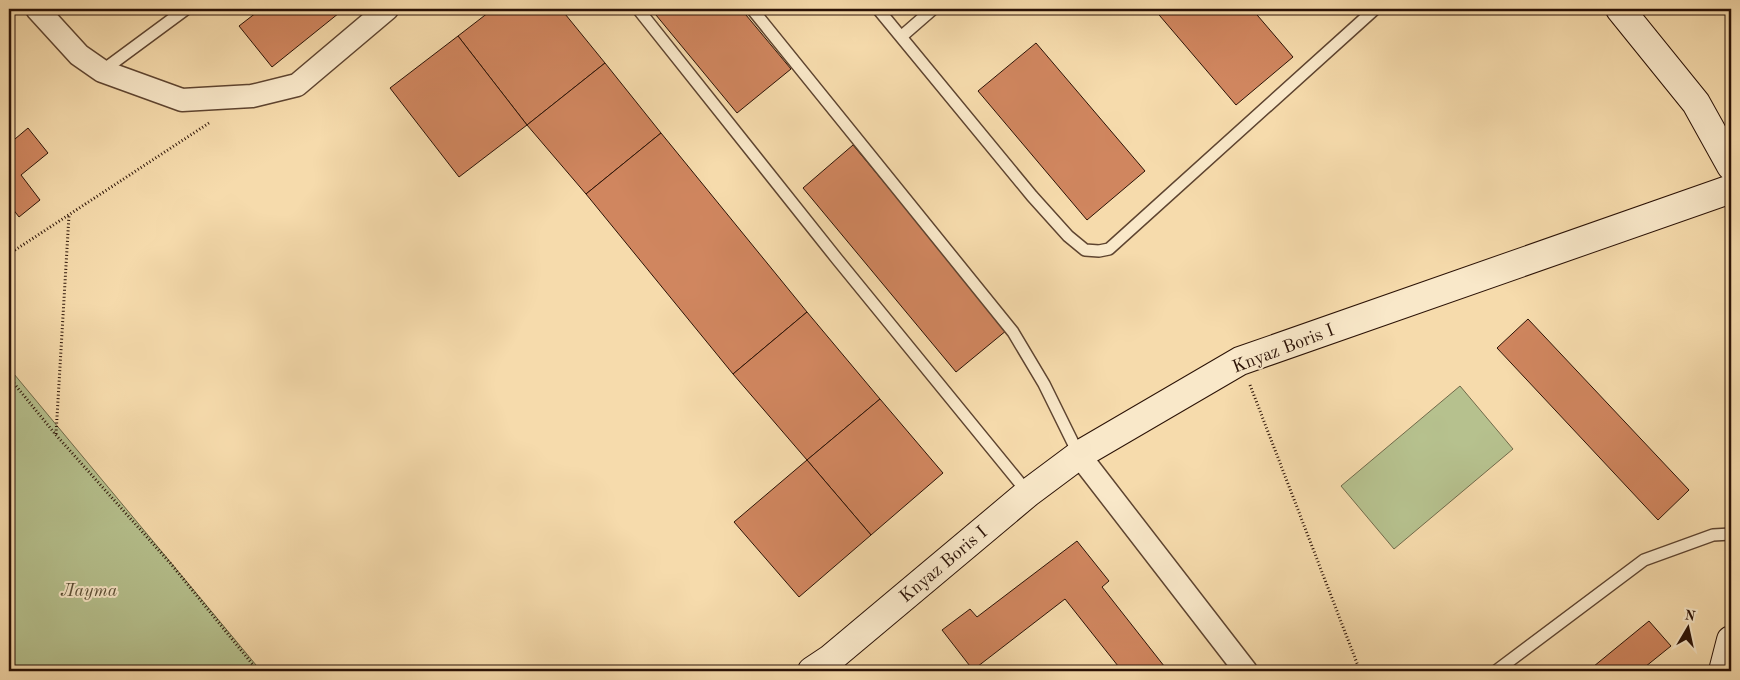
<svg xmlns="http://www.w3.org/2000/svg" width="1740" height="680" font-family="'Old Standard TT',serif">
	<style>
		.green { fill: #b6c18e; stroke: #706a4a }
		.building { fill: #d0865f; stroke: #2b1206 }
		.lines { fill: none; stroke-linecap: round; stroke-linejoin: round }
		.lane-casing { stroke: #5e4430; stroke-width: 14 }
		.street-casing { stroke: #5e4430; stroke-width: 25 }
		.secondary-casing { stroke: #2b1206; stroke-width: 30 }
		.path { stroke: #2b1206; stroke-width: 3; stroke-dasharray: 1 2.5; stroke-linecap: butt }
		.lane { stroke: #f9e8c9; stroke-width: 11 }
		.street { stroke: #f9e8c9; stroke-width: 22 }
		.secondary { stroke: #f9e8c9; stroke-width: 28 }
		.labels { text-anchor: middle; stroke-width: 4; stroke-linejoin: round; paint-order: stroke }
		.street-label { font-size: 18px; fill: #2b1206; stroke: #f9e8c9 }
		.park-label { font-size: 18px; font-style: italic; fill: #5c4f36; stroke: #f9e8c9 }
	</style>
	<rect width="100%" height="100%" fill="#f6dbac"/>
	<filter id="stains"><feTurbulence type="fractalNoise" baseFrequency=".004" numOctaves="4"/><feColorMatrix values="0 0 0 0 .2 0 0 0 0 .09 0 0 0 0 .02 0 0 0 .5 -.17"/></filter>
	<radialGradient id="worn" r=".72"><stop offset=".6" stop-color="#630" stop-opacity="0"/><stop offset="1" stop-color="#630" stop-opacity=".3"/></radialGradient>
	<g class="green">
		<polygon points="9,368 261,671 9,671"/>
		<polygon points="1460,386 1513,449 1394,549 1341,486"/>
	</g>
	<g class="building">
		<polygon points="261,9 344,9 272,67 239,26"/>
		<polygon points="493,9 561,9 605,63 527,125 458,36"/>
		<polygon points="651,9 741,9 791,69 737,113"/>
		<polygon points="1154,9 1252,9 1293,57 1236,105"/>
		<polygon points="458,36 527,125 459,177 390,88"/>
		<polygon points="1036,43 1145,171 1087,220 978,91"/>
		<polygon points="605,63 661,133 586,194 527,125"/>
		<polygon points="28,128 48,153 21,175 40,200 19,217 9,204 9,144"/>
		<polygon points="661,133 807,312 733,374 586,194"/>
		<polygon points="853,145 1007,330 956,372 803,188"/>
		<polygon points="807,312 880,399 807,460 733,374"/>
		<polygon points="1528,319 1689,490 1658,520 1497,348"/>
		<polygon points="880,399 943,473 871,535 807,460"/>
		<polygon points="807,460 871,535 799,597 734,522"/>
		<polygon points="1077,541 1109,581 1102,587 1168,671 1122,671 1065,599 973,670 942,630 970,609 977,617"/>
		<polygon points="1649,621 1671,646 1640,671 1588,671"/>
	</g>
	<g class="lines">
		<defs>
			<g id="lane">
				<polyline points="638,9 837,259 1028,493"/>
				<polyline points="752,9 1013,332 1044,384 1079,455"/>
				<polyline points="878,9 1032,196 1068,236 1085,250 1099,251 1109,249 1375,9"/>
				<polyline points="902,36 933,9"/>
				<polyline points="102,71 186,9"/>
				<polyline points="1496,671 1644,560 1713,535 1731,534"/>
			</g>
			<g id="street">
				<polyline points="37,9 79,55 102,71 182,100 252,96 297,85 387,9"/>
				<polyline points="1079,455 1246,671"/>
			</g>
			<g id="secondary">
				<polyline points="1620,9 1696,103 1731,166"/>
				<polyline points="812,671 830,659 1028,493 1079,455 1240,361 1731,189"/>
				<polyline points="1723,671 1731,640"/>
			</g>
		</defs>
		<use href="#lane" class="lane-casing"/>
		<use href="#street" class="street-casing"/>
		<use href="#secondary" class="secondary-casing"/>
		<g class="path">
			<polyline points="9,254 209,123"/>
			<polyline points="9,374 12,381 56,435 171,564 258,671"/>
			<polyline points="1250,385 1360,671"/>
			<polyline points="56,434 69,215"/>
		</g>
		<use href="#lane" class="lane"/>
		<use href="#street" class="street"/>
		<use href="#secondary" class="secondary"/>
	</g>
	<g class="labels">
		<g class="street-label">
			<text transform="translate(1283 348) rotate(-21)" y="6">Knyaz Boris I</text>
			<text transform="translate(943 564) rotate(-40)" y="6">Knyaz Boris I</text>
		</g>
		<g class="park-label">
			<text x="89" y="596">Лаута</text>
		</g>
	</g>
	<rect width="1740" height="680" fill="none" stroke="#f6dbac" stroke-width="30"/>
	<rect x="10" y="10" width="1720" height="660" fill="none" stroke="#2b1206" stroke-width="2.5"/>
	<rect x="15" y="15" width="1710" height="650" fill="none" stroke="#2b1206"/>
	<g transform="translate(1688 628) rotate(9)" stroke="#f9e8c9" stroke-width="4" paint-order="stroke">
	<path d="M0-4L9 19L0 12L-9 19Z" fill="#2b1206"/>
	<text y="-8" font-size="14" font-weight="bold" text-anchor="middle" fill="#2b1206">N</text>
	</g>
	<rect width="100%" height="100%" filter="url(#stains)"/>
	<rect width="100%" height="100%" fill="url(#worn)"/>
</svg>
